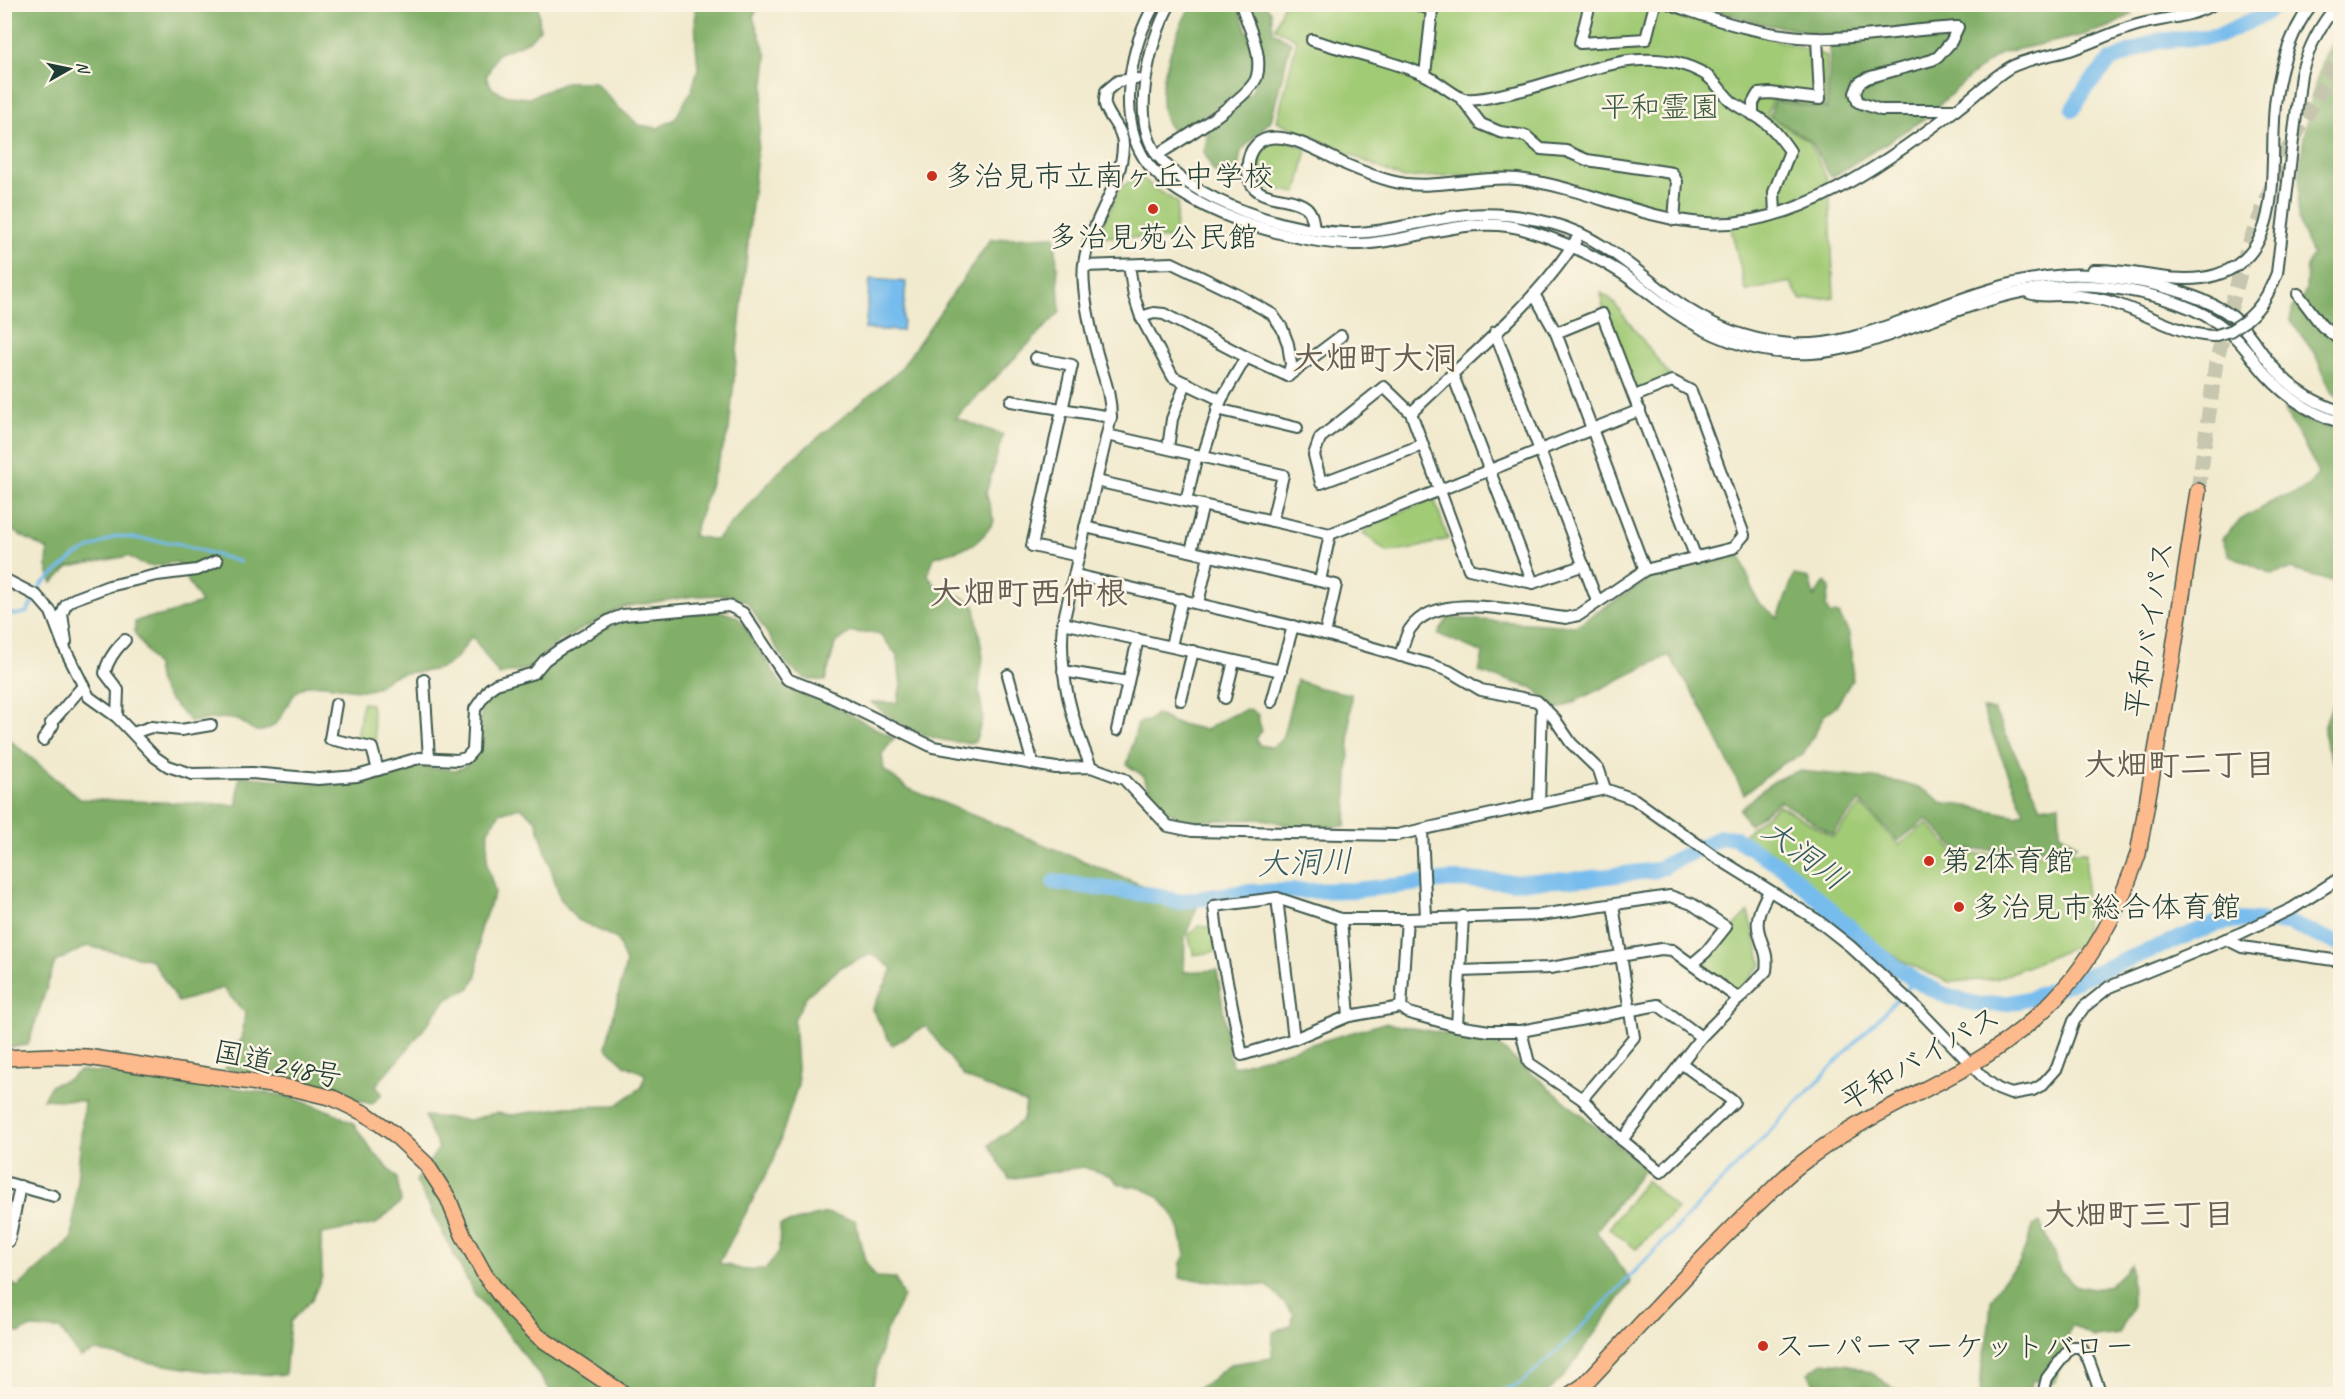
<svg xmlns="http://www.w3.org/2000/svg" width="2345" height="1399" font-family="Caveat,'Klee One',sans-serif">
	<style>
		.green { fill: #a2cb76; stroke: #608455; stroke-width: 1.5 }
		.forest { fill: #81af67; stroke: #50764e; stroke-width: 1.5 }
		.water { fill: #76bced; stroke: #4a7c90; stroke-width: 1.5 }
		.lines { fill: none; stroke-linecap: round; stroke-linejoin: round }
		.stream { stroke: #76bced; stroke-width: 3 }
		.river { stroke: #76bced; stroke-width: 16 }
		.highway-tunnel { stroke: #c7c7af; stroke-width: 15; stroke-dasharray: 15 8; stroke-linecap: butt }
		.minor-casing { stroke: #3e574b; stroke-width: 14 }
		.highway-casing { stroke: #3e574b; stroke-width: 18 }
		.minor { stroke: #fff; stroke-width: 10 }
		.highway { stroke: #fcba8d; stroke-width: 15 }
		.minor-bridge-casing { stroke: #3e574b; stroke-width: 14; stroke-linecap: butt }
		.minor-bridge { stroke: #fff; stroke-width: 10 }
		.poi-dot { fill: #c8321e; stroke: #fcf5e5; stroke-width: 2 }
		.labels { text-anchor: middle; stroke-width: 5; stroke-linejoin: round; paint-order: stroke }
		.park-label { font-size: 30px; fill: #395941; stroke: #fcf5e5 }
		.poi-label { font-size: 30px; fill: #1f3d34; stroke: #fcf5e5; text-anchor: start }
		.street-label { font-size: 30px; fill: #1f3d34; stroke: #fcf5e5 }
		.neighbourhood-label { font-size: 32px; font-weight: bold; fill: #655f53; stroke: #fcf5e5 }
		.water-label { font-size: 32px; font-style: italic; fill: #355d62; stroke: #fcf5e5 }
		.quarter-label { font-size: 33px; font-weight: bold; fill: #655f53; stroke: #fcf5e5 }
	</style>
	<rect width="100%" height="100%" fill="#fcf5e5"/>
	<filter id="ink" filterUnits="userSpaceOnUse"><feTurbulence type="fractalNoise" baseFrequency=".0167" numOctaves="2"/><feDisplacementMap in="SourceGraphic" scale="12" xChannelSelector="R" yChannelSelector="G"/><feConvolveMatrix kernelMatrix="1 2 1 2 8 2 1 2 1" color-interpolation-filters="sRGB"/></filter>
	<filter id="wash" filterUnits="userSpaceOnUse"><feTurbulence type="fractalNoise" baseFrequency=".008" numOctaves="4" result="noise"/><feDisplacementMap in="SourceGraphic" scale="24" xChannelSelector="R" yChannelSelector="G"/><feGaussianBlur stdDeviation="1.35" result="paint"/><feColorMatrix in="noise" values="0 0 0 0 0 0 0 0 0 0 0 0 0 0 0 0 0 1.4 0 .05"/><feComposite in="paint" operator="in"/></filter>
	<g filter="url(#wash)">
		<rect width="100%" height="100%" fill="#f1eace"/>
		<g class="green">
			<polygon points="1664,4 1827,56 1825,108 1773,99 1767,115 1810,142 1829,184 1834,297 1801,300 1790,282 1746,291 1728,216 1666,212 1551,180 1514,172 1402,178 1277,121 1297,40 1275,28 1283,5"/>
			<path d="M 1272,140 L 1292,142 L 1307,149 L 1297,193 L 1270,188 L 1257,180 C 1255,161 1255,151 1272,140 Z"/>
			<polygon points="1133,179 1144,179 1154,188 1178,203 1174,239 1097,236 1120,188"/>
			<polygon points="1601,293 1611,299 1671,377 1641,389 1634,386 1603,307"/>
			<polygon points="1434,498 1448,539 1408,550 1387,552 1363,533 1376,522"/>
			<polygon points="362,703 371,704 376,742 357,739"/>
			<polygon points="1779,805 1833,837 1861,805 1899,845 1927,823 1957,855 2086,852 2085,943 1996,979 1949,982 1908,964 1878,946 1790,870 1743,835"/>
			<polygon points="1748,912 1762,964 1738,991 1704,968 1702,959"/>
			<polygon points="1198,926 1212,927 1218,951 1194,955 1188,935"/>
			<polygon points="1646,1180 1677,1209 1636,1249 1609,1228"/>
		</g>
		<g class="forest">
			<polygon points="2106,4 2133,14 2109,27 2080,36 2001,53 1973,74 1924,119 1831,178 1812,142 1770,116 1774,101 1827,109 1830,58 1827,35 1762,24 1696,5"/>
			<path d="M 5,5 L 538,5 L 540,29 L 529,41 L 497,54 L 486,78 L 493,89 L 507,96 L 529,98 L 567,82 L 595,82 L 618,107 L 639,125 L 658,128 L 675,119 L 692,89 L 698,68 L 696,45 L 695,5 L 760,5 L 753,17 L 767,56 L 729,430 L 693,536 L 716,540 L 787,463 L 899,371 L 991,239 L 1055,236 L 1060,312 L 956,418 L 1003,435 L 986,493 L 994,521 C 977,549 964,548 934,557 L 928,575 L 934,584 L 974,603 L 983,657 L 979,689 L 983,717 L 975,742 C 939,746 898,727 871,702 L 897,703 L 901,685 L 897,655 L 880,634 L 851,632 L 835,644 L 825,681 L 806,679 L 789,667 L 747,602 L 729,595 L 694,596 L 623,607 L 558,642 L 527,669 L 499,675 L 472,636 C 464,647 455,664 441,668 C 427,673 410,671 396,675 C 386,678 378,689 368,690 C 349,693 318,677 300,689 C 286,699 284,724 265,730 C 253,735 247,723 237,720 C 222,716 205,720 191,722 L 167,697 L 159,683 L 156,666 L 135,633 L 135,622 C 148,615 155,619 168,614 C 179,610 189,606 201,603 L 177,562 C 153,565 150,571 128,556 L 69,567 L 52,583 L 47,566 L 48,550 L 5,527 L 15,510 L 5,493 Z"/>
			<path d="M 1191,5 L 1238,5 C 1243,22 1258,54 1254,72 C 1249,93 1194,121 1174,132 C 1145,105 1175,34 1191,5 Z"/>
			<polygon points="1253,5 1265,5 1271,12 1273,32 1291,42 1271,120 1241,151 1238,170 1220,176 1213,171 1204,152 1209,127 1252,92 1261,57 1250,12"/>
			<path d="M 2340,28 L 2340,398 L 2332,393 L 2315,354 L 2290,320 L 2293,306 C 2318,288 2298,276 2312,255 C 2308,242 2300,231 2298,218 C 2299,158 2307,80 2340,28 Z"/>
			<path d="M 2284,409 L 2314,424 L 2340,430 L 2340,583 L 2290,569 L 2272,574 L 2229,555 L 2222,539 L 2240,520 L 2280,497 L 2292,495 L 2309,486 L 2318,474 C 2310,451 2295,432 2284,409 Z"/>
			<polygon points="1739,552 1757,601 1778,618 1794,575 1809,578 1814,597 1825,582 1830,588 1826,606 1829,614 1839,614 1849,634 1853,669 1852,680 1837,705 1825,714 1803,755 1782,764 1744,794 1698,701 1669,655 1557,710 1533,688 1479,672 1483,653 1438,634 1448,618 1575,626 1653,577 1718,560"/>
			<path d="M 720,611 L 738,617 L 781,684 L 795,692 L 824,701 L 894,738 L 882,754 L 884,770 L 907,788 L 1197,908 L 1185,936 L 1184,972 L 1217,970 L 1232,1067 L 1384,1023 L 1494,1042 L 1645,1168 L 1596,1231 L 1631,1282 L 1565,1375 L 1546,1394 L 1188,1394 L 1209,1382 L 1230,1364 L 1272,1358 L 1273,1332 L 1291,1325 L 1294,1314 L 1268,1286 L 1180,1278 L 1181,1263 L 1185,1255 L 1180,1231 L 1174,1216 L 1158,1196 L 1141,1188 L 1119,1184 L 1111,1176 L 1083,1167 L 1009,1179 L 989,1145 L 1023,1120 L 1026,1103 L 964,1077 L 926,1026 L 892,1045 L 872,1009 L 893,969 L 872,954 L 843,966 L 807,995 L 794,1020 L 798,1084 L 774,1160 L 719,1263 L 744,1270 L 765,1269 L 779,1252 L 780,1225 L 826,1213 L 855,1220 L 865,1261 L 876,1277 L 895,1278 L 903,1297 L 885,1333 L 871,1394 L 651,1394 L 646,1392 L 643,1394 L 549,1394 L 551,1391 L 510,1336 L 474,1293 L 416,1181 L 439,1148 L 430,1131 L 425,1116 L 470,1120 L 495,1113 L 513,1115 L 566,1107 L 615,1106 L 642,1087 L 645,1074 L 625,1065 L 606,1047 L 626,963 L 617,939 L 576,919 L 560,898 L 536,820 L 520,807 L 500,813 L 488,830 L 487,865 L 495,892 L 480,929 L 477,976 L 470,988 L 446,1000 L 411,1045 L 376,1085 L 382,1094 L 372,1104 C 355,1101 340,1092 323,1087 C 292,1078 258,1074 225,1070 L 230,1051 L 242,1039 L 245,1013 L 223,988 L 178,1002 L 152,960 L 87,946 L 55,962 L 28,1045 L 5,1048 L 4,735 L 80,799 L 237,805 L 239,776 L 336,785 L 365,782 L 415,766 L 456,770 L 464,767 L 473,758 L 482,708 L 484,702 L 493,692 L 506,686 L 541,677 L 558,656 L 602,630 L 624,621 L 643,616 Z"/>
			<path d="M 1297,680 L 1320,688 L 1351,694 L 1346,826 L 1300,828 L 1264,819 L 1182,821 L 1151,798 L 1144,776 L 1127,765 L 1138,723 L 1148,721 L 1156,714 L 1172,722 L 1206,730 C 1220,721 1233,713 1250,709 L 1258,715 L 1261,731 L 1256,740 L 1259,745 L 1272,747 L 1282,740 Z"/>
			<path d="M 2340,691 L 2340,763 L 2337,768 C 2316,732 2323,726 2340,691 Z"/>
			<path d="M 1982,709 L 1994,710 L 2041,807 L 2059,804 L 2060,833 L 2077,845 L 2072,849 L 1957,850 L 1927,819 L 1898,841 L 1860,801 L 1832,834 L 1780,801 L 1749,825 L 1740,810 C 1759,793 1774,776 1800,771 C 1835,776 1918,775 1940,802 L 1973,807 L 2017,816 L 2024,812 Z"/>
			<polygon points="79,1071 148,1074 286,1096 332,1112 353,1123 369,1147 397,1178 401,1202 376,1224 321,1234 322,1276 312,1299 290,1322 285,1375 218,1373 153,1363 96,1351 80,1357 60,1329 28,1328 20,1333 5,1330 5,1280 18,1287 72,1239 84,1101 43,1099 51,1085 69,1079"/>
			<polygon points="2040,1223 2062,1272 2074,1285 2093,1289 2109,1286 2131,1265 2132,1307 2119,1334 2094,1337 2071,1325 2062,1349 2056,1381 2051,1384 2032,1380 2028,1394 1980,1394 1982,1364 1989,1327 1991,1301 2004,1278 2020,1262 2033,1226"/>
			<polygon points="1823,1362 1850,1365 1873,1374 1902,1394 1821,1394 1808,1373"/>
		</g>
		<polygon class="water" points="870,279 906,282 902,331 865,329"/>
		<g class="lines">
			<g class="stream">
				<polyline points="37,593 41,585 75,556 116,536 176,543 240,562"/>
				<polyline points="4,611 16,615 27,612 34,599"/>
				<polyline points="1904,992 1914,980"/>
				<polyline points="1493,1394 1520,1384 1565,1344 1899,997"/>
			</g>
			<g class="river">
				<polyline points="2073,109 2086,88 2110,61 2157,41 2218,36 2267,13 2274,4"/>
				<polyline points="1054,882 1160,896 1177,902 1245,892 1355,890 1449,880 1512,882 1585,879 1656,870 1721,837 1735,838 1786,870 1880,955 1914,980 1949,997 1980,1005 2009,1003 2032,998 2215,924 2239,920 2288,923 2340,944"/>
			</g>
		</g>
	</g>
	<g filter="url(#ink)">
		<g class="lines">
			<polyline class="highway-tunnel" points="2198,491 2216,362 2246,252 2283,158 2340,55"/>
			<defs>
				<g id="minor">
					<path d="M 1155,4 C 1131,45 1118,110 1141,153 C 1170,209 1299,246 1359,244 C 1415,242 1470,213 1526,230 C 1560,240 1590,253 1620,272 C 1639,284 1655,299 1673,311 C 1715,340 1761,356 1812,353 C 1847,351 1879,339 1911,327 C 1974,304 2037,279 2105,287 C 2148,292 2195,303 2228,331 C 2240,340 2248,352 2257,364 C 2278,391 2307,413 2340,422"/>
					<path d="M 1170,4 C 1149,41 1129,121 1159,157 C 1197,203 1287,231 1345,233 C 1387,234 1425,219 1467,215 C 1496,213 1526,216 1554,224 C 1602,237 1637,272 1676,301 C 1709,325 1749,341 1791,344 C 1835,347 1877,330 1918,315 C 1966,297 2013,279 2065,275 C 2089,273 2114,278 2137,281 C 2166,286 2210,299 2233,317 C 2249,331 2260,352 2274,368 C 2292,389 2315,403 2340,411"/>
					<polyline points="1415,4 1432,10 1425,75"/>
					<polyline points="1590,4 1580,43 1646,39 1655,4"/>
					<path d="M 1670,4 C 1720,22 1777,40 1830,38 C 1873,37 1916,29 1958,27 L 1951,42 L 1938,57 L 1932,60 L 1867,78 L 1859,83 L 1855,93 L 1858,102 L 1881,110 L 1956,110"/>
					<path d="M 1312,40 C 1349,52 1390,60 1425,75 C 1436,80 1456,97 1464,99 C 1480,101 1498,95 1514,92 C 1575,79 1641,39 1703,73 C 1714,79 1722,93 1732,102 C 1741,109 1750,112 1759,118 C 1772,126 1781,138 1790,151 L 1774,192 L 1775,214"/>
					<polyline points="1462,99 1481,124 1500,132 1526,136 1541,149 1566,151 1587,160 1672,173 1677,182 1674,220"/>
					<polyline points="1753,115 1753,103 1758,94 1770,93 1820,99 1817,38"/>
					<path d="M 1157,155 C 1177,143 1253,96 1257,76 C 1263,52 1248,27 1241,4"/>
					<path d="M 1314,230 C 1313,223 1313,214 1307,208 C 1290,193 1251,205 1248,172 C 1247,162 1249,152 1256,145 C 1277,123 1325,155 1347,165 C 1361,171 1376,177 1391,181 C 1432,192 1476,175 1518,179 C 1581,186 1640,219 1704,223 C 1793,230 1887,162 1954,111 C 1973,98 1989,80 2009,68 C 2027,58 2050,56 2070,50 C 2094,42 2117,30 2141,24 C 2166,18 2191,17 2214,4"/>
					<polyline points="1129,265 1134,296 1141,317 1173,377 1221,400"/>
					<polyline points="1084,266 1172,263 1240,296 1272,314 1282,328 1288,344 1291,364 1288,376"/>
					<path d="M 2093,270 C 2133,268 2176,287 2216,275 C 2290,253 2267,156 2276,97 C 2281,64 2291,31 2312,4"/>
					<path d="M 2029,293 C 2040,297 2050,295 2061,295 C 2075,295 2089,297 2103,300 C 2142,309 2173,334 2213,336"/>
					<polyline points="1534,294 1556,333 1645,570"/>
					<polyline points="2298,294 2322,326 2340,340"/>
					<polyline points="1141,317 1154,313 1164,314 1246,357 1288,376 1341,336"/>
					<path d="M 2245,321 C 2262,307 2269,293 2277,273 L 2301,74 C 2309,47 2319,26 2338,4"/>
					<polyline points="1495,332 1597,601"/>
					<polyline points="1556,333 1602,314 1696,558"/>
					<polyline points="1036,358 1072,365 1032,546 1079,556"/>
					<polyline points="1452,373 1533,583"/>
					<polyline points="1011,401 1111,417"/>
					<polyline points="1217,409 1297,428"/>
					<path d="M 1411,413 C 1465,360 1537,303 1576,240"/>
					<polyline points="1107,435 1283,475 1272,521"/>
					<polyline points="1422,445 1321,483 1314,455 1320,438 1384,387 1411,413 1469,569 1533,583 1584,565"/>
					<polyline points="1168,448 1172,419 1186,383"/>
					<polyline points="1203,456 1221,400 1246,357"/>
					<polyline points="1096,481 1330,534 1640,410"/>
					<polyline points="1186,501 1197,455"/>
					<polyline points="1085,527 1336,585 1325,634"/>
					<polyline points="1191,551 1203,505"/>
					<polyline points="1076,575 1325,634 1429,664 1449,671 1481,690 1537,701 1554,718 1571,743 1599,770 1605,789"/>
					<polyline points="4,579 37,596 51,612 65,649 89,697 117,717 155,757 168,766 192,774 252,773 318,779 357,776 419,758 457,760 466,758 473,750 475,709 489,689 496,684 534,673 545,660 559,650 610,620 623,615 729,606 743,613 787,679 823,693 933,747 1056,768 1091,767 1124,779 1168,826 1192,831 1397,835 1605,789 1634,799 1714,856 1817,920 1850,946 1918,1009 1986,1080 1998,1089 2011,1094 2033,1090 2042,1085 2057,1068 2074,1021 2084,1007 2109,987 2241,933 2293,908 2340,878"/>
					<polyline points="1320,581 1330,534"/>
					<polyline points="1198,603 1209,556"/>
					<polyline points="1063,623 1281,671"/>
					<polyline points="66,642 62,614 66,605 74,599 109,586 157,575 197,570 217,561"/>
					<polyline points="1171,646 1182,599"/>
					<path d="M 1400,656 C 1403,648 1405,636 1410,629 C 1437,588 1527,614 1566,618 L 1579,615 L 1645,570 L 1733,548 L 1744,535 L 1691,391 L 1672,381 L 1635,396"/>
					<polyline points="1063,671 1128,682"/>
					<polyline points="1008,675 1033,764"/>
					<polyline points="424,680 429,758"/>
					<polyline points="1225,698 1234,661"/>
					<polyline points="1181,700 1193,651"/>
					<polyline points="1272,702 1293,626"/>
					<polyline points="336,704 330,739 372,748 378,770"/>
					<path d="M 117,717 L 118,690 L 105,673 C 107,660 116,649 125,640"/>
					<polyline points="1117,730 1138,639"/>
					<polyline points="133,733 151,727 181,730 211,725"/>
					<polyline points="43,740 53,725 51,723 83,686"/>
					<path d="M 1091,767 C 1072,721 1058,673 1063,623 L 1111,417 C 1111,391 1102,374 1096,350 C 1090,328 1081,286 1084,264 C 1089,222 1122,188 1123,146 C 1124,130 1109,119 1105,105 C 1104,101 1106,95 1106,91 L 1118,81 L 1136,79"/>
					<polyline points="1539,804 1542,706"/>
					<polyline points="1422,830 1426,917"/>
					<polyline points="1277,898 1294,1039"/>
					<polyline points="1341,919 1349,1016"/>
					<polyline points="2226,939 2242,947 2340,961"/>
					<polyline points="1692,964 1706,952 1726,927 1692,904 1670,896 1540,915 1407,919 1341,919 1277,898 1214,906 1217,932 1242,1055 1294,1039 1349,1016 1401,1007 1409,1013 1457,1026 1489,1031 1521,1031 1658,1005 1701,1037"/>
					<polyline points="1460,971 1550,968 1661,949 1672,950 1739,999"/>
					<polyline points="1401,1007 1407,919"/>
					<polyline points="1457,1026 1463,916"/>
					<polyline points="1521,1031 1529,1063 1582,1099 1622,1140 1661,1172 1734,1102 1681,1063"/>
					<polyline points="1582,1099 1634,1037 1613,905"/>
					<path d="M 1622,1140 L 1701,1037 L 1766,971 C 1769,952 1761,946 1758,928 C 1756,915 1763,903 1769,891"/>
					<polyline points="4,1182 54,1196"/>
					<polyline points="4,1240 9,1241 20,1186"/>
					<polyline points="1583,1386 1592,1394"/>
					<polyline points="2043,1394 2047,1378 2071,1347 2081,1347 2089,1361 2101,1394"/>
				</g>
				<g id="highway">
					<polyline points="4,1058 53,1056 87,1057 296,1089 333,1098 366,1114 394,1134 426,1164 448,1198 463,1235 485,1275 509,1307 539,1337 624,1394"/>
					<path d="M 1571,1394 L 1583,1386 C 1639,1327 1693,1266 1752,1209 C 1769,1194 1784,1176 1802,1163 C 1853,1122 1914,1097 1970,1065 C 2057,1014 2106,949 2138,854 L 2172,660 L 2198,491"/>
				</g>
			</defs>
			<use href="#minor" class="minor-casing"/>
			<use href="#highway" class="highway-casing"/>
			<use href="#minor" class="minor"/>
			<use href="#highway" class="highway"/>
			<defs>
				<polyline id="minor-bridge" points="2213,336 2230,331 2245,321"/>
			</defs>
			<use href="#minor-bridge" class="minor-bridge-casing"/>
			<use href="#minor-bridge" class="minor-bridge"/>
		</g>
	</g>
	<g class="poi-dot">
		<circle cx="932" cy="176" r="6"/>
		<circle cx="1153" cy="209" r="6"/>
		<circle cx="1929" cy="861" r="6"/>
		<circle cx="1959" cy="907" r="6"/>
		<circle cx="1763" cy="1346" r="6"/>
	</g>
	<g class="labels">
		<g class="park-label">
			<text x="1660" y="117">平和霊園</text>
		</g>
		<g class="poi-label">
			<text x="944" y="186">多治見市立南ヶ丘中学校</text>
			<text x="1153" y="247" text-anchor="middle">多治見苑公民館</text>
			<text x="1941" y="871">第2体育館</text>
			<text x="1971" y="917">多治見市総合体育館</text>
			<text x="1775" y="1356">スーパーマーケットバロー</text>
		</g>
		<g class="street-label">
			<text transform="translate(2149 629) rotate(-81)" y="10">平和バイパス</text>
			<text transform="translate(1920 1058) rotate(-30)" y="10">平和バイパス</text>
			<text transform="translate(278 1064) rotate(12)" y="10">国道248号</text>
		</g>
		<g class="neighbourhood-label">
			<text x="2180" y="775">大畑町二丁目</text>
			<text x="2139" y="1225">大畑町三丁目</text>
		</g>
		<g class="water-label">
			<text transform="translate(1805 854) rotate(37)" y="11">大洞川</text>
			<text transform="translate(1305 862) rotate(-2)" y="11">大洞川</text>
		</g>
		<g class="quarter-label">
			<text x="1375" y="369">大畑町大洞</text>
			<text x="1029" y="604">大畑町西仲根</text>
		</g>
	</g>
	<rect width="2345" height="1399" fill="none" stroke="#fcf5e5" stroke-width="24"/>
	<g transform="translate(69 69) rotate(81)" stroke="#fcf5e5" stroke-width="4.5" paint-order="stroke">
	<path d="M0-4.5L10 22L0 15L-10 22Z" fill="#1f3d34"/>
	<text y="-9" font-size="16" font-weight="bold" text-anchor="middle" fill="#1f3d34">N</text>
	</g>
</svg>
